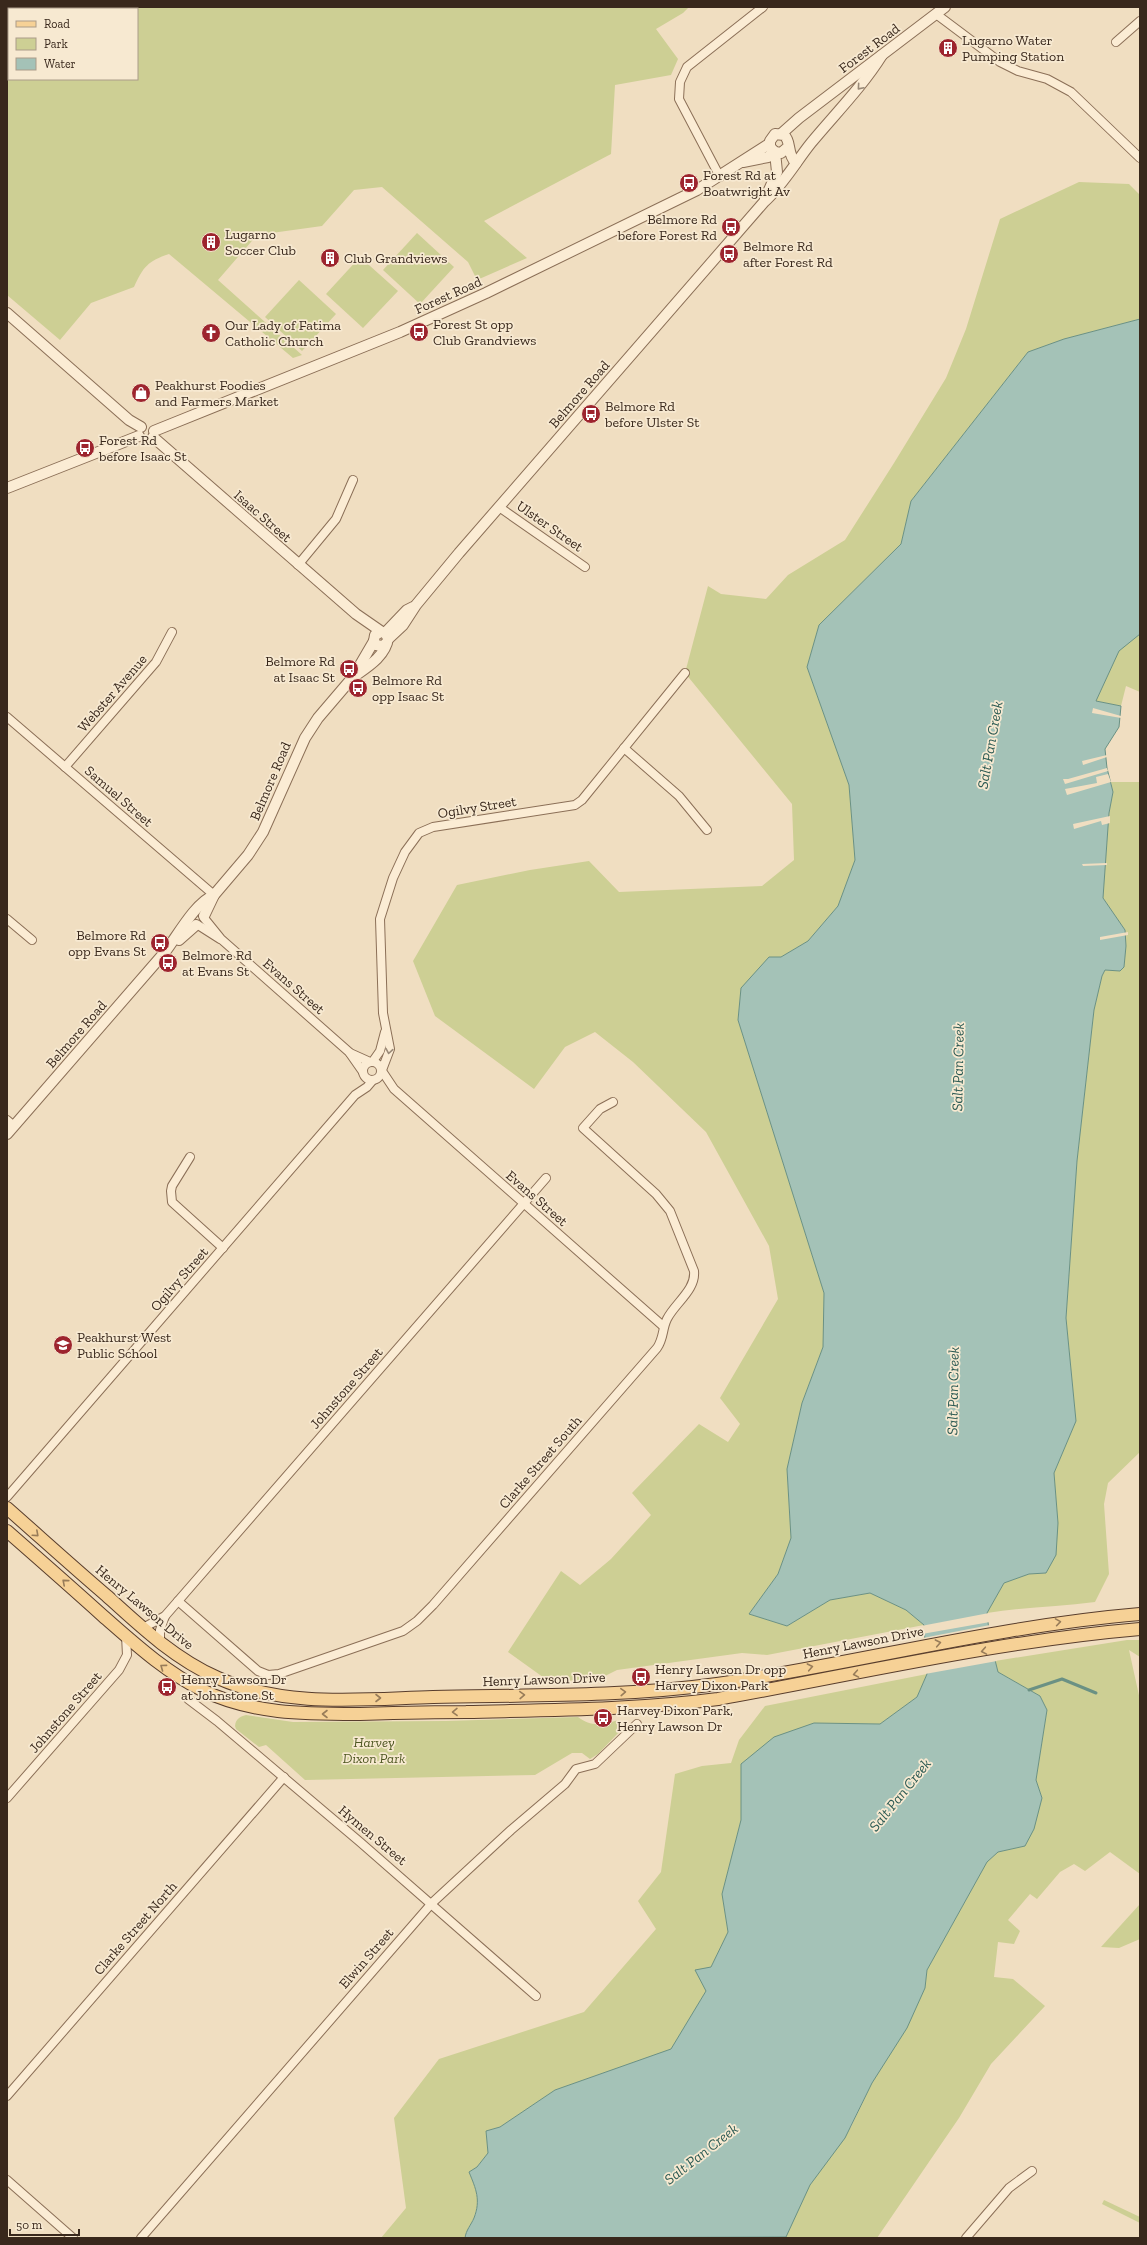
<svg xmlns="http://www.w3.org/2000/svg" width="1147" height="2245" font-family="'Zilla Slab',serif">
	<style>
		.green { fill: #cdcf94 }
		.water { fill: #a4c2b7; stroke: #6a9184 }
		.pier { fill: #f0dec1 }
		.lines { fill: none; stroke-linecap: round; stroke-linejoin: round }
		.stream { stroke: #6a9184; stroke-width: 3 }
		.minor-casing { stroke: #8b6f57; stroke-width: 10 }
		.tertiary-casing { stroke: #8b6f57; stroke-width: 12 }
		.primary-casing { stroke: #583d2c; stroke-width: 14 }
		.minor { stroke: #fbecd4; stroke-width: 8 }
		.tertiary { stroke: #fbecd4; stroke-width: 10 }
		.primary { stroke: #f6d196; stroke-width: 12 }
		.oneway { stroke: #9a8a78 }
		.oneway2 { stroke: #987c59 }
		.labels { text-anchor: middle; stroke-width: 3.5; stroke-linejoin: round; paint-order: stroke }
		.poi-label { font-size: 14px; fill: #39281c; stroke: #f7e9d1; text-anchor: start }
		.street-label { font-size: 14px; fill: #39281c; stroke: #f7e9d1 }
		.park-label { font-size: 14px; font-style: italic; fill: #4e5722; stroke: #f7e9d1 }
		.water-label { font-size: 15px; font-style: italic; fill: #2b5a53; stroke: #f7e9d1 }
	</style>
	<rect width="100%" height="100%" fill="#f0dec1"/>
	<g class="green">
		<path d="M 64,7 L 689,7 L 683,13 L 656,29 L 678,59 L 671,75 L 615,85 L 611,154 L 484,221 L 527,258 L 477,280 L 468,262 L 382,187 L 354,190 L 322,226 L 257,235 L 218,280 L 302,355 L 293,358 L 169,254 C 148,261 143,267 134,287 L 91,303 L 60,340 L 7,295 L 7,73 L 9,71 L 9,79 L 137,79 L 137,9 L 63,9 Z"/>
		<polygon points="1079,182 1129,184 1140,195 1140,319 1064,339 1028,352 911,501 901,544 819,625 807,667 849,785 855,860 838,906 808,941 781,957 741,988 738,1020 824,1293 823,1347 802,1403 787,1469 791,1538 778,1574 749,1614 787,1626 830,1600 870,1593 906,1610 924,1625 767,1655 742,1653 617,1670 595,1681 547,1680 508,1652 561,1571 580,1585 611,1559 651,1515 632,1493 699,1424 728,1442 740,1424 720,1398 778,1299 769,1246 706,1132 633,1062 595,1032 565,1047 534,1089 435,1016 413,961 457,885 530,870 589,861 619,892 762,886 794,860 792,804 685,673 708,586 721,594 766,599 788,575 845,540 894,463 946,378 966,329 1000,219"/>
		<polygon points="417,233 454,267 420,304 383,270"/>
		<polygon points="360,257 398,291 363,328 326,294"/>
		<polygon points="299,280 336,314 302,351 265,317"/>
		<polygon points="1140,634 1140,692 1126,686 1121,706 1096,701 1119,650"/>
		<path d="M 1111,782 L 1140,782 L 1140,1452 L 1108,1483 L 1104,1504 L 1109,1574 L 1095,1602 C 1059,1607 1023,1607 987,1613 L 1004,1583 L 1029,1574 L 1046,1573 L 1058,1523 L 1054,1473 L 1076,1421 L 1066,1318 L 1077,1161 L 1094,1010 L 1102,976 L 1105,970 L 1120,971 L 1124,967 L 1126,946 L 1125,930 L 1103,898 L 1109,813 L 1113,792 Z"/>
		<polygon points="1127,1640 1140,1640 1140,1657 1129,1650 1140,1700 1140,1874 1110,1852 1085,1871 1074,1864 1060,1872 1037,1899 1030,1894 1008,1920 1020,1931 1014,1944 998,1942 994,1977 1013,1979 1045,2006 991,2064 959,2118 877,2238 784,2238 810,2185 851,2127 872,2083 922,1994 925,1988 927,1970 987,1862 998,1852 1025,1846 1042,1798 1036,1780 1047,1710 1040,1696 998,1672 995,1661"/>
		<path d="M 927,1674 L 917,1697 L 880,1724 L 814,1723 L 741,1764 L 741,1820 L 722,1894 L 728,1932 L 711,1967 L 706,1991 L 672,2049 L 555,2090 L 500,2127 L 486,2131 L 488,2153 L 477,2167 L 469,2172 C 476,2189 481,2200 474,2218 C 471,2225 466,2230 465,2238 L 381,2238 L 406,2208 L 394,2118 L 439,2059 L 584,2012 L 656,1929 L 638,1901 L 661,1872 L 675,1774 L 702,1766 L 731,1763 L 739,1740 L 765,1706 Z"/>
		<path d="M 246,1715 L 293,1722 L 446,1721 L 578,1717 C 592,1728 603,1724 619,1720 L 622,1729 L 598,1754 L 590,1759 L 582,1753 L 572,1753 L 535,1775 L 305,1780 L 266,1745 L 259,1747 L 236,1729 L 235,1726 C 236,1719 239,1717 246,1715 Z"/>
		<polygon points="1140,1904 1140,1939 1119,1948 1101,1947"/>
		<polygon points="1104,2200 1140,2217 1140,2223 1102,2204"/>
	</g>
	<path class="water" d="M 1140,319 L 1140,634 L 1119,651 L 1096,701 L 1121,706 L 1119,727 L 1105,749 L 1107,768 L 1113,792 L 1109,813 L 1103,898 L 1125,930 L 1126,946 L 1124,967 L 1120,971 L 1105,970 L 1102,976 L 1094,1010 L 1077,1161 L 1066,1318 L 1076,1421 L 1054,1473 L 1058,1523 L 1056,1555 L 1046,1573 L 1029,1574 L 1004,1583 L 987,1613 L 990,1640 L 998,1672 L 1040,1696 L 1047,1710 L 1036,1780 L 1042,1798 L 1034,1829 L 1025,1846 L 998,1852 L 987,1862 L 927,1970 L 925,1988 L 907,2028 L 872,2083 L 845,2138 L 810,2185 L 786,2237 L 465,2238 C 466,2230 471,2225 474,2218 C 481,2200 476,2189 469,2172 L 477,2167 L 488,2153 L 486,2131 L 500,2127 L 555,2090 L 671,2049 L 706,1991 L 695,1970 L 711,1967 L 728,1932 L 722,1894 L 741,1820 L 741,1764 L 774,1737 L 814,1723 L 880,1724 L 917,1697 L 927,1674 L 924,1625 L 906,1610 L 870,1593 L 830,1600 L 787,1626 L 749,1614 L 778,1574 L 791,1538 L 787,1469 L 802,1403 L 823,1347 L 824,1293 L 738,1020 L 741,988 L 769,957 L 781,957 L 808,941 L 838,906 L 855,860 L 849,785 L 807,667 L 819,625 L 901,544 L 911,501 L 1028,352 L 1064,339 Z"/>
	<g class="pier">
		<polygon points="1093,708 1121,716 1121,718 1092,713"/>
		<polygon points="1107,755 1107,757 1083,765 1082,761"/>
		<polygon points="1107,768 1108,771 1065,784 1063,779 1068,779"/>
		<polygon points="1108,774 1111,782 1067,795 1065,789 1097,783 1096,777"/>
		<polygon points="1110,816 1110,823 1102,825 1101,821 1074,829 1073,824"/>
		<polygon points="1107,863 1107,865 1083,866 1082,864"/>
		<polygon points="1128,932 1128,935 1100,940 1100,937"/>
		<polygon points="989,1613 990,1622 922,1634 921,1626"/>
		<polygon points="990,1625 997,1661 925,1674 923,1638"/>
	</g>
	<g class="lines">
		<polyline class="stream" points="1029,1690 1062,1679 1096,1693"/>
		<defs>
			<g id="minor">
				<polyline points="30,9 32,7"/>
				<polyline points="936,14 1000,62 1018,71 1047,79 1071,92 1140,158"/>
				<polyline points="7,36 9,34"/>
				<polyline points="1116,42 1140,21"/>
				<polyline points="720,177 679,99 680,82 687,67 763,7"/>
				<polyline points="499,507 585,567"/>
				<polyline points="298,565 336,519 353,480"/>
				<polyline points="7,717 214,895"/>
				<polyline points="624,748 679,796 707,830"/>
				<polyline points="65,767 156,662 172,632"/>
				<polyline points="204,918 221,939 349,1052 363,1072"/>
				<polyline points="7,919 32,940"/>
				<polyline points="198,925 220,939"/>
				<polyline points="350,1053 370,1062"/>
				<polyline points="373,1061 380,1051 385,1032"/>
				<circle cx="372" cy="1071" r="9"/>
				<polyline points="382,1070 390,1049 383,1013 380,919 393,878 405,852 419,833 433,827 575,805 582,800 685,673"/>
				<polyline points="382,1071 394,1089 663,1326"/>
				<polyline points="7,1120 14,1126"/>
				<polyline points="190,1157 172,1186 171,1191 172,1202 223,1248"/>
				<polyline points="7,1497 355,1095 367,1087 373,1080"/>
				<path d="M 178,1601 L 258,1671 L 268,1675 L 279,1674 L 403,1631 L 417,1621 L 433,1605 L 657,1348 C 664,1338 662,1329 667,1319 C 675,1303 696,1290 694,1271 L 670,1211 L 656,1194 L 583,1128 L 600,1109 L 613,1102"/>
				<polyline points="143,1628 165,1616 546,1178"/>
				<polyline points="160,1643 160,1630 165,1616"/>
				<polyline points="188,1699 217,1721 360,1842 536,1996"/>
				<polyline points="7,1798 119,1670 127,1655 126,1636"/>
				<polyline points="7,2096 284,1777"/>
				<polyline points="7,2180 73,2238"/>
				<polyline points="141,2238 432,1903 511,1830 565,1784 576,1769 595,1764 637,1724"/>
				<polyline points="966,2238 1009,2188 1032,2171"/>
			</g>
			<g id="tertiary">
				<polyline points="781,134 799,118 945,7"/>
				<path d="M 788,147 L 781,153 L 775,152 L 770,147 L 770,141 L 775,134 L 784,135 C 792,142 786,153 796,163"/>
				<polyline points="743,162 768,157 773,152"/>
				<polyline points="765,199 777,172 775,152"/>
				<polyline points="7,313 129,420 141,427"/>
				<polyline points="154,431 400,332 486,293 697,190 769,144"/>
				<polyline points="153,437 356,614 382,632"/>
				<polyline points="7,488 139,436"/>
				<polyline points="385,633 407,610 413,607"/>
				<path d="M 388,639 L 403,625 L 416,605 L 459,553 L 764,202 C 783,185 795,163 811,143 C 835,114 862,87 882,55"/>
				<path d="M 356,675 C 369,666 386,655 388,638 L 385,633 L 381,632 L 375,635 L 374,641 L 376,645 L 382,646 L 387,643"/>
				<polyline points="204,916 214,895 248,855 263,832 305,738 318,718 353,677 374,641"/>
				<polyline points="179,940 196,925"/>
				<path d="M 7,1134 L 165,952 C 178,935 195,903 214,895"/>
			</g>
			<g id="primary">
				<path d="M 7,1508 C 40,1537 73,1567 107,1596 C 141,1627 175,1659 218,1678 C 285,1708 362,1699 433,1697 C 527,1695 623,1697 717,1684 C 858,1663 997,1626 1140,1614"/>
				<path d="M 7,1531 C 39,1559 71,1587 103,1616 C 134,1643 164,1671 202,1690 C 251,1714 304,1714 357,1714 C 394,1713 430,1712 466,1712 C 550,1710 635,1710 718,1699 C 857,1674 999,1641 1140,1629"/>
			</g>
		</defs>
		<use href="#minor" class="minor-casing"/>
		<use href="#tertiary" class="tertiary-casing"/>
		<use href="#primary" class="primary-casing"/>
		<use href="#minor" class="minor"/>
		<use href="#tertiary" class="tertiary"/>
		<use href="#primary" class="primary"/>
	</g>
	<defs><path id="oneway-chevron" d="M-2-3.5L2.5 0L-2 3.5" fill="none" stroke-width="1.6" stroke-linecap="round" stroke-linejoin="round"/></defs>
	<g class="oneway">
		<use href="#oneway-chevron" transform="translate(860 87) rotate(131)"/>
		<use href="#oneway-chevron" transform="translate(389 1051) rotate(99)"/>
	</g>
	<g class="oneway2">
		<use href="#oneway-chevron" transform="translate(36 1534) rotate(42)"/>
		<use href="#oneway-chevron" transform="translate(65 1582) rotate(-139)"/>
		<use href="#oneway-chevron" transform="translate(1058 1622) rotate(-9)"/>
		<use href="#oneway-chevron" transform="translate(938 1643) rotate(-11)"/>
		<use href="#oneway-chevron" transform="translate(984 1651) rotate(170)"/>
		<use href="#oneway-chevron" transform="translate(163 1667) rotate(-144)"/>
		<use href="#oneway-chevron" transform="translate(810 1667) rotate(-11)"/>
		<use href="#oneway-chevron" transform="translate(856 1674) rotate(170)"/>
		<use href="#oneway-chevron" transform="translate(623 1692) rotate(-3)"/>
		<use href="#oneway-chevron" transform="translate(522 1695) rotate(-2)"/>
		<use href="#oneway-chevron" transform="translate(378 1698)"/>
		<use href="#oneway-chevron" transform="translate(455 1712) rotate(179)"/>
		<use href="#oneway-chevron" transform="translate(325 1714) rotate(180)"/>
	</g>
	<defs>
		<symbol id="building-disc" viewBox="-11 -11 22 22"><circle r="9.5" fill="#9d242e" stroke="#f7e9d1"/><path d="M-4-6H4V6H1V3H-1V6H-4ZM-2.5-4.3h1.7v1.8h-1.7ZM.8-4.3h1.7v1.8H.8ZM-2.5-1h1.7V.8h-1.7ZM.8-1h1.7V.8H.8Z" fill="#fff"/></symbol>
		<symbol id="bus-disc" viewBox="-11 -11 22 22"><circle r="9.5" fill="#9d242e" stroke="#f7e9d1"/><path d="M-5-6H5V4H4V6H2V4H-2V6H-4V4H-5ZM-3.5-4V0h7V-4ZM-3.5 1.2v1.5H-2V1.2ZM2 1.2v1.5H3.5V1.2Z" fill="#fff"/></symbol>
		<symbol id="church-disc" viewBox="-11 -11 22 22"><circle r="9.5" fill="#9d242e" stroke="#f7e9d1"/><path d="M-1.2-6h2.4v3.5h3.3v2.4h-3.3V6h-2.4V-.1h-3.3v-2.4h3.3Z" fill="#fff"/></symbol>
		<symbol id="shop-disc" viewBox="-11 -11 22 22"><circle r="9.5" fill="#9d242e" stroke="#f7e9d1"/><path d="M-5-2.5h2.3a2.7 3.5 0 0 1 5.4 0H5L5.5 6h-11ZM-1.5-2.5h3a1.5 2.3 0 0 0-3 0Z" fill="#fff"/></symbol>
		<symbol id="school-disc" viewBox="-11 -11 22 22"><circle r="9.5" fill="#9d242e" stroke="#f7e9d1"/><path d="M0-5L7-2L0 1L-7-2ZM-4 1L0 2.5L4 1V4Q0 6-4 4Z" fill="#fff"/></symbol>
	</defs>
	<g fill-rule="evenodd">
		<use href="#building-disc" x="937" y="37" width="22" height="22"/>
		<use href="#bus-disc" x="678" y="172" width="22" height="22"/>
		<use href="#bus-disc" x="720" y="216" width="22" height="22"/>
		<use href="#building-disc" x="200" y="231" width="22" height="22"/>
		<use href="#bus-disc" x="718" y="243" width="22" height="22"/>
		<use href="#building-disc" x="319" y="247" width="22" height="22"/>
		<use href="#bus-disc" x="408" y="321" width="22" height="22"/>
		<use href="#church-disc" x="200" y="322" width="22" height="22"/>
		<use href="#shop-disc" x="130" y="382" width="22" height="22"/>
		<use href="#bus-disc" x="580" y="403" width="22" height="22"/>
		<use href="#bus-disc" x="74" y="437" width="22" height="22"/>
		<use href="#bus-disc" x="338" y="658" width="22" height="22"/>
		<use href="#bus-disc" x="347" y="677" width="22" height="22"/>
		<use href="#bus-disc" x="149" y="932" width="22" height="22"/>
		<use href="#bus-disc" x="157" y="952" width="22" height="22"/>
		<use href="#school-disc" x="52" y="1334" width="22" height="22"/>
		<use href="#bus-disc" x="630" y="1666" width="22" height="22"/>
		<use href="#bus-disc" x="156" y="1676" width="22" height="22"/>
		<use href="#bus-disc" x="592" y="1707" width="22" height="22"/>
	</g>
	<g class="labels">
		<g class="poi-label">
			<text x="962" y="45">Lugarno Water<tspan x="962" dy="16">Pumping Station</tspan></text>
			<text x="703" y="180">Forest Rd at<tspan x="703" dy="16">Boatwright Av</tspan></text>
			<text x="717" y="224" text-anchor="end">Belmore Rd<tspan x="717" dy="16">before Forest Rd</tspan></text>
			<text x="225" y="239">Lugarno<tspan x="225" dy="16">Soccer Club</tspan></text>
			<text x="743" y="251">Belmore Rd<tspan x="743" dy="16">after Forest Rd</tspan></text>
			<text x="344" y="263">Club Grandviews</text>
			<text x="433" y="329">Forest St opp<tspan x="433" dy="16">Club Grandviews</tspan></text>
			<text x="225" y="330">Our Lady of Fatima<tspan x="225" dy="16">Catholic Church</tspan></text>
			<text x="155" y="390">Peakhurst Foodies<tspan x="155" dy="16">and Farmers Market</tspan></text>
			<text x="605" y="411">Belmore Rd<tspan x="605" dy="16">before Ulster St</tspan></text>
			<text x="99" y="445">Forest Rd<tspan x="99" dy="16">before Isaac St</tspan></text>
			<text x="335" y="666" text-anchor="end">Belmore Rd<tspan x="335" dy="16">at Isaac St</tspan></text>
			<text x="372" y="685">Belmore Rd<tspan x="372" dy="16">opp Isaac St</tspan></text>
			<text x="146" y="940" text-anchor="end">Belmore Rd<tspan x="146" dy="16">opp Evans St</tspan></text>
			<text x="182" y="960">Belmore Rd<tspan x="182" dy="16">at Evans St</tspan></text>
			<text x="77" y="1342">Peakhurst West<tspan x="77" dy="16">Public School</tspan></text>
			<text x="655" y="1674">Henry Lawson Dr opp<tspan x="655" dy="16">Harvey Dixon Park</tspan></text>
			<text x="181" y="1684">Henry Lawson Dr<tspan x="181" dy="16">at Johnstone St</tspan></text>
			<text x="617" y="1715">Harvey Dixon Park,<tspan x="617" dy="16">Henry Lawson Dr</tspan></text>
		</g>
		<g class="street-label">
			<text transform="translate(869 48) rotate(-37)" y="5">Forest Road</text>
			<text transform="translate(448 295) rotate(-24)" y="5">Forest Road</text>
			<text transform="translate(579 394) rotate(-49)" y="5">Belmore Road</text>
			<text transform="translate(263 516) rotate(41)" y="5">Isaac Street</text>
			<text transform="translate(550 526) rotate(35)" y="5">Ulster Street</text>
			<text transform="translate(112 693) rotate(-49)" y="5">Webster Avenue</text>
			<text transform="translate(270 781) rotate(-67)" y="5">Belmore Road</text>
			<text transform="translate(119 796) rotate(41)" y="5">Samuel Street</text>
			<text transform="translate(477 807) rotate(-9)" y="5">Ogilvy Street</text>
			<text transform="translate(294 986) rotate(41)" y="5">Evans Street</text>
			<text transform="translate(76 1034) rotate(-49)" y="5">Belmore Road</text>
			<text transform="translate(537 1198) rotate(41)" y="5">Evans Street</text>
			<text transform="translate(179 1279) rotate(-49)" y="5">Ogilvy Street</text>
			<text transform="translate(346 1388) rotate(-49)" y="5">Johnstone Street</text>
			<text transform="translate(540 1462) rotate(-49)" y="5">Clarke Street South</text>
			<text transform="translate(145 1607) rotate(40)" y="5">Henry Lawson Drive</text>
			<text transform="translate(863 1642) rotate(-11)" y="5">Henry Lawson Drive</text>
			<text transform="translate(544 1679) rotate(-2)" y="5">Henry Lawson Drive</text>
			<text transform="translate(65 1712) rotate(-49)" y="5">Johnstone Street</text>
			<text transform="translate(373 1835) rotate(40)" y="5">Hymen Street</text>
			<text transform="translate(135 1928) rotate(-49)" y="5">Clarke Street North</text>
			<text transform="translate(366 1958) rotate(-49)" y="5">Elwin Street</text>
		</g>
		<g class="park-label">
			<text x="374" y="1747">Harvey<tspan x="374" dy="16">Dixon Park</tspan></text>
		</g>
		<g class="water-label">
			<text transform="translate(990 745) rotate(-80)" y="5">Salt Pan Creek</text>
			<text transform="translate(958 1067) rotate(-89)" y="5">Salt Pan Creek</text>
			<text transform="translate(953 1391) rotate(-89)" y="5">Salt Pan Creek</text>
			<text transform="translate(900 1795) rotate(-51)" y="5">Salt Pan Creek</text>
			<text transform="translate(701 2154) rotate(-38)" y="5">Salt Pan Creek</text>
		</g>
	</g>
	<rect width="1147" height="2245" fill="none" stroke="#39281c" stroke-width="16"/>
	<rect x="8" y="8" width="130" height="72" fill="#f7e9d1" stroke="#ab9c89"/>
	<rect x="16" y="21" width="20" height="6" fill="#f6d196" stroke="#ab9c89"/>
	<text x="44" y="28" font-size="12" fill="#39281c">Road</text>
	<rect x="16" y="38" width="20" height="12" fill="#cdcf94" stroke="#ab9c89"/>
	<text x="44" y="48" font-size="12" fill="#39281c">Park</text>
	<rect x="16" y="58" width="20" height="12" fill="#a4c2b7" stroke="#ab9c89"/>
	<text x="44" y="68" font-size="12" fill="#39281c">Water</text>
	<path d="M10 2229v6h69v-6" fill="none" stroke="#39281c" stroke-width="2"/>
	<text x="16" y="2229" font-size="12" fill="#39281c" stroke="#f7e9d1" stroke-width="3" paint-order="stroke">50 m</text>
</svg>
